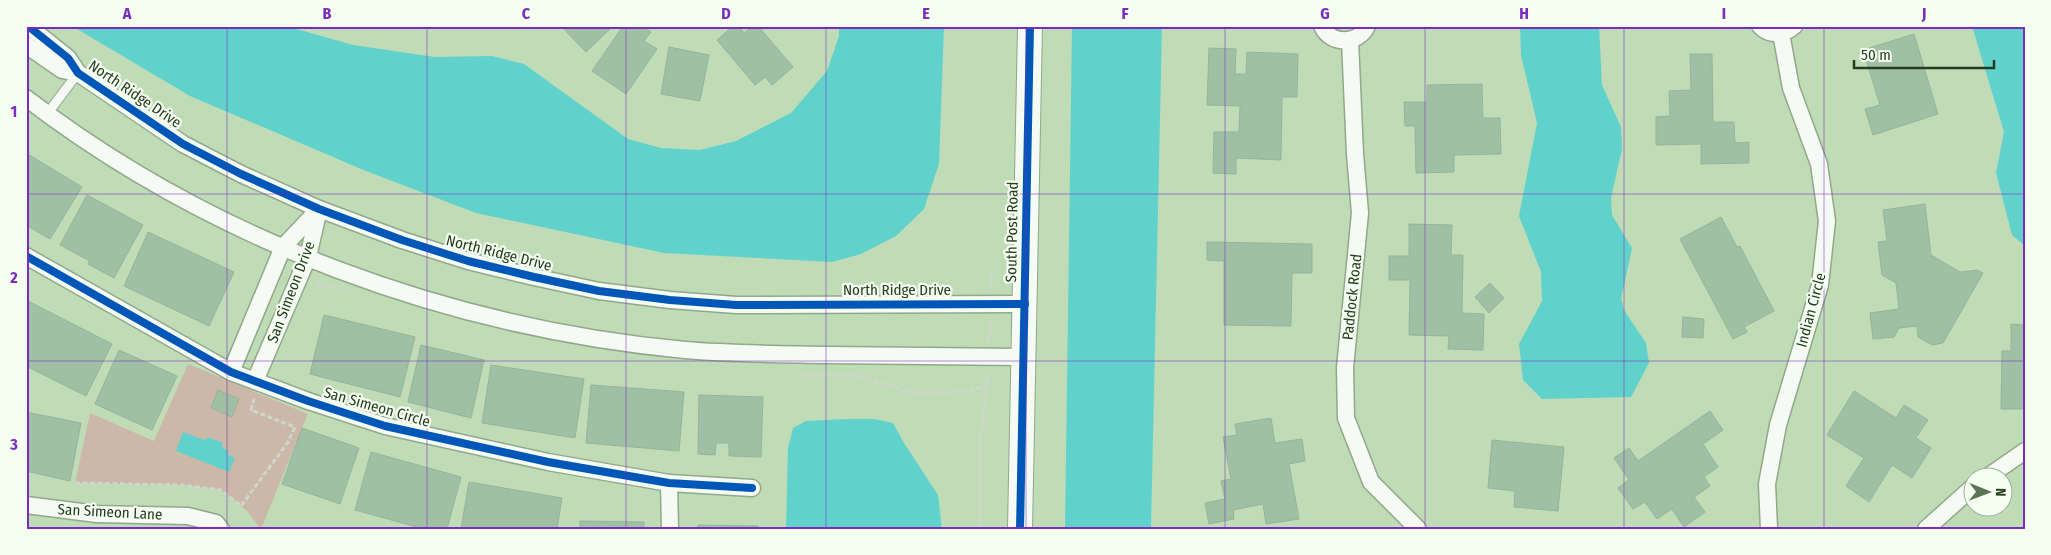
<svg xmlns="http://www.w3.org/2000/svg" width="2051" height="555" font-family="'Fira Sans Condensed',sans-serif">
	<style>
		.green { fill: #ccb8a8 }
		.water { fill: #60d2cb }
		.building { fill: #a0c0a5; stroke: #97b39a }
		.lines { fill: none; stroke-linecap: round; stroke-linejoin: round }
		.lane-casing { stroke: #91a88a; stroke-width: 11 }
		.street-casing { stroke: #91a88a; stroke-width: 19 }
		.secondary-casing { stroke: #91a88a; stroke-width: 26 }
		.path { stroke: #ced7cb; stroke-width: 3; stroke-dasharray: 5 2.5; stroke-linecap: butt }
		.lane { stroke: #f5faf4; stroke-width: 9 }
		.street { stroke: #f5faf4; stroke-width: 16 }
		.secondary { stroke: #f5faf4; stroke-width: 24 }
		.cycleway-casing { stroke: #f4fef1; stroke-width: 11 }
		.cycleway { stroke: #0057b8; stroke-width: 8 }
		.grid { fill: none; stroke: #7b2cbf; stroke-width: 1; stroke-opacity: 0.55 }
		.labels { text-anchor: middle; stroke-width: 4.5; stroke-linejoin: round; paint-order: stroke }
		.street-label { font-size: 15px; fill: #273b21; stroke: #f4fef1 }
		.neatline { fill: none; stroke: #7b2cbf; stroke-width: 2 }
		.grid-label { font-size: 16px; text-anchor: middle; font-weight: bold; fill: #7b2cbf }
	</style>
	<rect width="100%" height="100%" fill="#bfdcb7"/>
	<polygon class="green" points="188,364 308,414 261,529 247,511 221,490 181,485 75,483 90,413 154,441"/>
	<g class="water">
		<polygon points="72,26 286,26 353,45 435,57 492,56 524,64 628,139 661,148 700,150 736,141 791,113 827,71 839,36 839,26 944,26 939,164 924,209 896,236 861,254 832,262 664,253 476,213 366,171 190,96"/>
		<polygon points="1072,26 1162,26 1151,529 1065,529"/>
		<polygon points="1520,26 1599,26 1602,85 1621,127 1622,149 1611,198 1612,215 1632,248 1621,299 1624,310 1646,343 1649,363 1631,397 1542,399 1523,380 1519,344 1542,301 1541,272 1519,216 1537,123 1521,55"/>
		<polygon points="1972,26 2025,26 2025,246 2012,235 1996,173 2004,132"/>
		<polygon points="847,419 875,419 893,423 904,443 938,495 942,529 786,529 788,448 793,428 806,421"/>
		<polygon points="183,432 205,440 208,437 223,443 222,447 229,451 228,455 235,458 229,472 176,451"/>
	</g>
	<g class="building">
		<polygon points="561,26 613,26 586,52"/>
		<polygon points="623,26 643,26 651,32 644,41 657,49 626,94 592,71"/>
		<polygon points="733,26 739,26 744,33 753,26 758,26 793,67 772,85 765,77 755,85 717,40"/>
		<polygon points="1914,34 1938,114 1873,135 1865,109 1880,105 1863,50"/>
		<polygon points="669,47 709,55 700,101 661,94"/>
		<polygon points="1209,48 1236,49 1235,74 1246,74 1247,52 1298,54 1297,97 1282,97 1281,160 1236,158 1236,174 1213,173 1214,132 1239,132 1240,106 1207,105"/>
		<polygon points="1690,54 1712,54 1713,122 1734,122 1735,143 1749,142 1749,163 1701,164 1701,144 1656,145 1656,117 1670,116 1669,91 1691,90"/>
		<polygon points="1482,84 1483,118 1500,118 1501,154 1454,155 1454,172 1416,173 1415,126 1405,126 1404,102 1427,102 1427,85"/>
		<polygon points="26,153 82,187 50,239 26,225"/>
		<polygon points="87,195 143,225 114,278 88,264 90,261 60,245"/>
		<polygon points="1925,204 1931,255 1960,272 1977,270 1983,273 1943,343 1932,345 1918,337 1917,326 1899,328 1894,337 1873,339 1870,313 1899,309 1896,283 1882,275 1878,242 1887,241 1883,210"/>
		<polygon points="1721,217 1737,247 1740,246 1774,311 1744,327 1747,332 1733,339 1680,239"/>
		<polygon points="1409,224 1452,225 1451,255 1463,255 1462,313 1484,314 1483,350 1448,349 1449,336 1409,335 1410,280 1389,280 1389,256 1409,256"/>
		<polygon points="148,232 234,272 209,326 124,286"/>
		<polygon points="1207,242 1312,244 1312,273 1292,273 1291,326 1224,325 1224,261 1207,260"/>
		<polygon points="1490,283 1504,298 1489,313 1475,297"/>
		<polygon points="28,301 112,344 86,396 26,366 26,305"/>
		<polygon points="324,315 415,337 400,397 310,374"/>
		<polygon points="1683,317 1704,319 1703,338 1682,337"/>
		<polygon points="2011,324 2025,325 2025,409 2001,409 2002,351 2011,351"/>
		<polygon points="421,345 484,360 471,418 408,402"/>
		<polygon points="119,350 177,376 152,430 95,404"/>
		<polygon points="491,365 584,379 575,438 482,423"/>
		<polygon points="591,385 684,392 679,451 586,443"/>
		<polygon points="218,390 239,399 232,417 211,408"/>
		<polygon points="1854,391 1896,418 1904,405 1928,420 1916,438 1931,448 1912,478 1892,465 1869,502 1846,486 1864,458 1827,435"/>
		<polygon points="699,395 763,397 761,457 729,456 729,443 716,443 715,455 698,454"/>
		<polygon points="1710,411 1723,430 1703,444 1718,467 1704,477 1710,486 1694,497 1705,512 1684,527 1672,509 1657,519 1645,502 1633,509 1618,488 1629,480 1614,458 1629,448 1638,461"/>
		<polygon points="26,412 81,423 70,481 26,471"/>
		<polygon points="1271,418 1275,443 1302,439 1305,461 1289,464 1299,519 1266,524 1263,504 1233,510 1234,519 1209,524 1205,503 1225,499 1221,481 1231,479 1223,437 1237,435 1235,424"/>
		<polygon points="302,428 359,448 340,504 282,484"/>
		<polygon points="1492,440 1564,447 1558,511 1514,507 1515,491 1488,488"/>
		<polygon points="371,452 461,477 447,529 424,529 355,510"/>
		<polygon points="469,482 562,498 557,529 461,529"/>
		<polygon points="580,521 644,522 644,529 580,529"/>
		<polygon points="698,525 758,526 758,529 698,529"/>
	</g>
	<g class="lines">
		<defs>
			<polyline id="lane" points="47,114 78,73"/>
			<g id="street">
				<polyline points="28,26 68,58 78,73 183,144 241,174 319,209 402,240 468,261 534,277 599,291 670,300 736,305 1025,304"/>
				<path d="M 1322,26 C 1331,46 1359,44 1367,26"/>
				<path d="M 1760,26 C 1769,36 1784,35 1794,26"/>
				<polyline points="1350,40 1355,154 1360,213 1345,368 1346,418 1371,482 1418,529"/>
				<polyline points="26,45 62,70 78,73"/>
				<path d="M 26,98 C 214,242 450,328 685,350 C 732,354 780,354 828,355 C 893,356 958,356 1023,357"/>
				<polyline points="26,256 231,372 308,401 385,426 548,462 669,483 752,488"/>
				<polyline points="231,372 283,247 319,209"/>
				<polyline points="255,381 308,257 319,209"/>
				<polyline points="1986,478 2025,451"/>
				<polyline points="669,483 670,529"/>
				<polyline points="26,505 97,514 188,516 216,523 221,529"/>
				<polyline points="1769,529 1767,484 1778,425 1820,285 1827,221 1819,164 1791,88 1781,33"/>
				<polyline points="1926,529 1974,486"/>
			</g>
			<polyline id="secondary" points="1020,529 1030,26"/>
		</defs>
		<use href="#lane" class="lane-casing"/>
		<use href="#street" class="street-casing"/>
		<use href="#secondary" class="secondary-casing"/>
		<g class="path">
			<polyline points="316,282 341,291"/>
			<polyline points="991,289 992,271"/>
			<polyline points="989,341 990,320"/>
			<polyline points="800,374 860,376 905,391 927,395 975,390 987,383"/>
			<polyline points="75,483 181,485 221,490 241,506 288,442 295,427 251,410 254,399"/>
			<polyline points="980,529 980,448 988,372"/>
		</g>
		<use href="#lane" class="lane"/>
		<use href="#street" class="street"/>
		<use href="#secondary" class="secondary"/>
		<defs>
			<g id="cycleway">
				<polyline points="28,26 68,58 78,73 183,144 241,174 319,209 402,240 468,261 534,277 599,291 670,300 736,305 1025,304"/>
				<polyline points="26,256 231,372 308,401 385,426 548,462 669,483 752,488"/>
				<polyline points="1020,529 1030,26"/>
			</g>
		</defs>
		<use href="#cycleway" class="cycleway-casing"/>
		<use href="#cycleway" class="cycleway"/>
	</g>
	<path class="grid" d="M 227,26 L 227,529M 427,26 L 427,529M 626,26 L 626,529M 826,26 L 826,529M 1026,26 L 1026,529M 1225,26 L 1225,529M 1425,26 L 1425,529M 1624,26 L 1624,529M 1824,26 L 1824,529M 26,194 L 2025,194M 26,361 L 2025,361"/>
	<g class="labels">
		<g class="street-label">
			<text transform="translate(135 94) rotate(34)" y="5">North Ridge Drive</text>
			<text transform="translate(1012 232) rotate(-89)" y="5">South Post Road</text>
			<text transform="translate(499 253) rotate(14)" y="5">North Ridge Drive</text>
			<text x="897" y="295">North Ridge Drive</text>
			<text transform="translate(291 292) rotate(-69)" y="5">San Simeon Drive</text>
			<text transform="translate(1352 297) rotate(-84)" y="5">Paddock Road</text>
			<text transform="translate(1811 310) rotate(-75)" y="5">Indian Circle</text>
			<text transform="translate(377 407) rotate(16)" y="5">San Simeon Circle</text>
			<text transform="translate(110 512) rotate(3)" y="5">San Simeon Lane</text>
		</g>
	</g>
	<rect width="2051" height="555" fill="none" stroke="#f4fef1" stroke-width="55"/>
	<g transform="translate(1988 492) rotate(91)"><circle r="24" fill="#f4fef1" stroke="#a2b09e"/>
	<path d="M0-4L9 19L0 12L-9 19Z" fill="#5c7356"/>
	<text y="-8" font-size="14" font-weight="bold" text-anchor="middle" fill="#273b21">N</text>
	</g>
	<path d="M1854 60v8h140v-8" fill="none" stroke="#273b21" stroke-width="2.5"/>
	<text x="1861" y="60" font-size="15" fill="#273b21" stroke="#f4fef1" stroke-width="4" paint-order="stroke">50 m</text>
	<rect x="28" y="28" width="1996" height="500" class="neatline"/>
	<g class="grid-label">
		<text x="127" y="19">A</text>
		<text x="327" y="19">B</text>
		<text x="526" y="19">C</text>
		<text x="726" y="19">D</text>
		<text x="926" y="19">E</text>
		<text x="1125" y="19">F</text>
		<text x="1325" y="19">G</text>
		<text x="1524" y="19">H</text>
		<text x="1724" y="19">I</text>
		<text x="1924" y="19">J</text>
		<text x="14" y="117">1</text>
		<text x="14" y="283">2</text>
		<text x="14" y="450">3</text>
	</g>
</svg>
